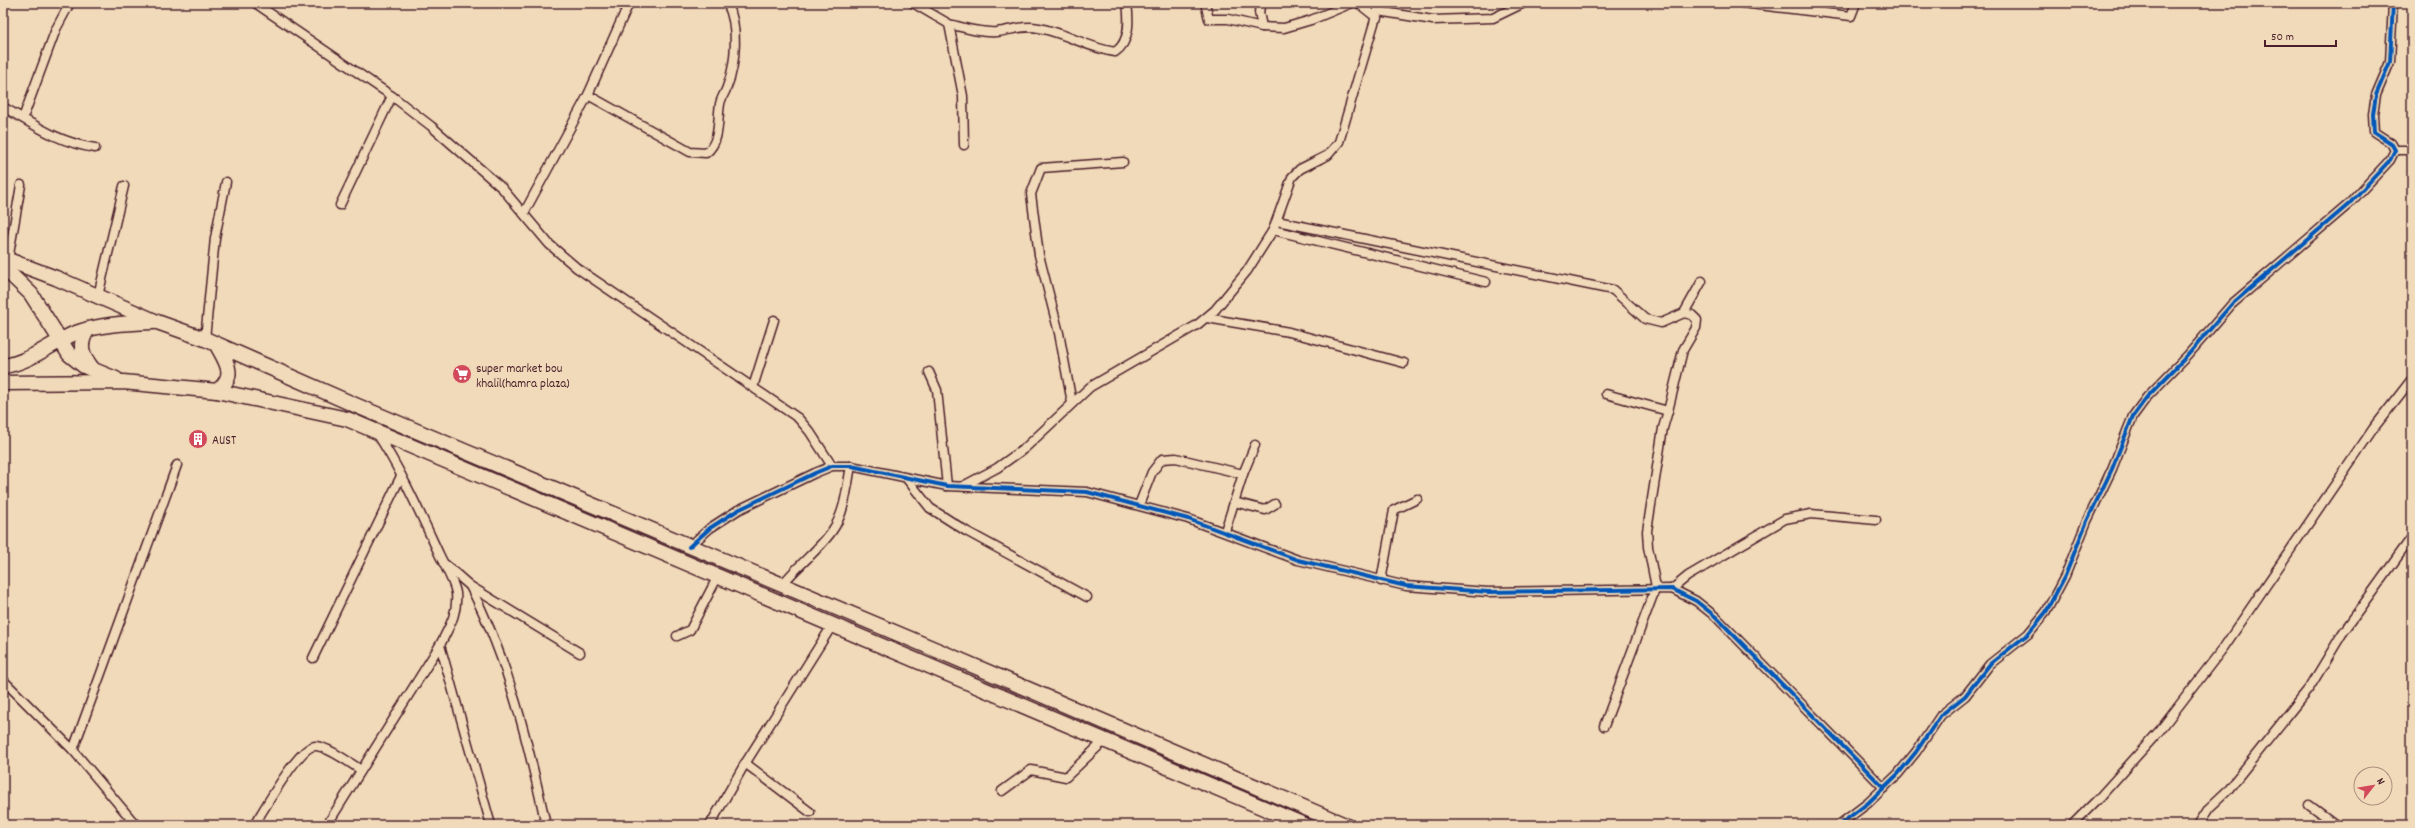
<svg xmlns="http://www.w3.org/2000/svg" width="2415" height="828" font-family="Dekko,sans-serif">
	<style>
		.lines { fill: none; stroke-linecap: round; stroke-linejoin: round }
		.street-casing { stroke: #4a1f2b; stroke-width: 11 }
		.highway-casing { stroke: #4a1f2b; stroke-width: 17 }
		.street { stroke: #f1dab9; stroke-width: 8 }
		.highway { stroke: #f1dab9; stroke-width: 14 }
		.cycleway-casing { stroke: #f1dab9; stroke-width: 6 }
		.cycleway { stroke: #0057b8; stroke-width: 4 }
		.labels { text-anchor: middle; stroke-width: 3; stroke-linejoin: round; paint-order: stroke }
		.poi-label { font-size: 13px; fill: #4a1f2b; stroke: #f1dab9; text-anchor: start }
	</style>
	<rect width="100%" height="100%" fill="#f1dab9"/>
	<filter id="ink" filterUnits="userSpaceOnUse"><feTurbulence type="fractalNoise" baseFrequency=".025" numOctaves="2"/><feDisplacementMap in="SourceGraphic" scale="8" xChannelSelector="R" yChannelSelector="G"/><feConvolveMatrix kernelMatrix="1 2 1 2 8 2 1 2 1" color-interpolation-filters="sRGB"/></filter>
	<g filter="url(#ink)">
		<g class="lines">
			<defs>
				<g id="street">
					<polyline points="255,3 392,96 431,126 502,188 549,244 577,268 798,418 810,432 832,466"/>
					<polyline points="913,3 949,24 963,96 964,145"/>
					<polyline points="1205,3 1209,19 1228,19 1262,27"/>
					<polyline points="1261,3 1259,12 1262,27 1284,28 1311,20 1352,3"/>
					<polyline points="1358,3 1377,18"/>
					<polyline points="1742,3 1851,16 1856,3"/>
					<polyline points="1378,11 1433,20 1493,18 1524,3"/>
					<path d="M 949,24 C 964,28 981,33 997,32 C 1012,30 1024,25 1039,28 C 1066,33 1088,48 1115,52 C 1131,42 1129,18 1127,3"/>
					<path d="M 588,95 L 690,152 L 706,153 C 721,141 717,121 720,104 C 721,98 725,93 727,87 C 736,64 739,25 727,3"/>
					<path d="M 3,107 C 35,125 57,142 95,148"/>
					<polyline points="23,118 56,29 70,3"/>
					<polyline points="2395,150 2412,150"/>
					<polyline points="340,205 392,96"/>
					<polyline points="524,213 588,95 629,3"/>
					<polyline points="1277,221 1613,290 1645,319 1661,323 1684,313 1702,281"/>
					<polyline points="1273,230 1486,282"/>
					<polyline points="8,260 21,185"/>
					<polyline points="98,296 124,186"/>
					<polyline points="1207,318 1289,332 1404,363"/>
					<polyline points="205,339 215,238 226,182"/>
					<polyline points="929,372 937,390 947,486"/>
					<polyline points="753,387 774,320"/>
					<polyline points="1072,403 1059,333 1039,255 1031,194 1041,168 1123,162"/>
					<polyline points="1668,411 1683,350 1696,328 1697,320 1692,315 1684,313"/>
					<polyline points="907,479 930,508 966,531 1087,597"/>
					<polyline points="963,486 997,468 1025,448 1090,387 1197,325 1215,310 1247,271 1273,230 1292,177 1300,169 1328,155 1339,142 1380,3"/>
					<polyline points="1234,502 1265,510 1275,504"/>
					<polyline points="1139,505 1152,472 1162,459 1176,458 1243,474"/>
					<polyline points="1225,531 1243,474 1255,445"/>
					<polyline points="689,547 710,528 738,510 815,473 832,466 851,466 947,486 1087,492 1188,519 1298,560 1406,586 1488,592 1672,589 1696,601 1716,617 1884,788"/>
					<polyline points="446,565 470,586 580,653"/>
					<polyline points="1381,581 1394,510 1417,499"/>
					<path d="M 782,585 C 797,566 818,551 832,531 C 845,513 847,487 851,466"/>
					<path d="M 470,586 C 509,661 528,743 546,825"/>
					<polyline points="1672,589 1688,576 1785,519 1811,514 1876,520"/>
					<polyline points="677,636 690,630 718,576"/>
					<polyline points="440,645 491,825"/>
					<polyline points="313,658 401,476"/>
					<polyline points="3,680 73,750 136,825"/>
					<polyline points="1604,726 1656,587 1648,547 1647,531 1663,428 1668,411 1606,394"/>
					<polyline points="73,750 177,465"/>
					<polyline points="745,763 810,812"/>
					<polyline points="1002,791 1031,770 1066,777 1104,741"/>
					<polyline points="2309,805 2336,825"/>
					<path d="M 254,825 C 264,810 299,746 315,746 C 327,746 350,763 361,770"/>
					<path d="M 327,825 L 440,645 C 449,627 458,614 456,593 C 454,581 444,565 439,554 C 420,513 401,470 376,432"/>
					<polyline points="710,825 743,767 833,624"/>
					<polyline points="1839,825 1868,803 1898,774 1916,752 1941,715 1965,696 1990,664 2028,634 2046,612 2065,576 2087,521 2112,469 2133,416 2147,397 2187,356 2232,304 2349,204 2390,160 2395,150 2391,143 2374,132 2373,114 2376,95 2390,62 2393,3"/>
					<polyline points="2072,825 2099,798 2161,729 2224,647 2373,429 2412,379"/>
					<polyline points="2198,825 2209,808 2227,791 2310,687 2342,634 2412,537"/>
				</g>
				<g id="highway">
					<polyline points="3,258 56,278 157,322 205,339 355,405 939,651 1345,825"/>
					<polyline points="3,267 31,294 69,354 84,366 116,379"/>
					<path d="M 88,329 C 78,344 81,354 92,368"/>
					<path d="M 3,366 C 28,363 51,344 73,334 C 99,324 126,323 153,322"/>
					<polyline points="3,383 123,382 217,391 347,419 1304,825"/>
					<path d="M 217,391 C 236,376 228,365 218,347"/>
				</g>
			</defs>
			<use href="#street" class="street-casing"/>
			<use href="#highway" class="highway-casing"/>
			<use href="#street" class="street"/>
			<use href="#highway" class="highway"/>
			<defs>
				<g id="cycleway">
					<polyline points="689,547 710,528 738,510 815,473 832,466 851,466 947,486 1087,492 1188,519 1298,560 1406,586 1488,592 1672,589 1696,601 1716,617 1884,788"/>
					<polyline points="1839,825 1868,803 1898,774 1916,752 1941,715 1965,696 1990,664 2028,634 2046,612 2065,576 2087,521 2112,469 2133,416 2147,397 2187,356 2232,304 2349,204 2390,160 2395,150 2391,143 2374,132 2373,114 2376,95 2390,62 2393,3"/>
				</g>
			</defs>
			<use href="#cycleway" class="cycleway-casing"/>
			<use href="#cycleway" class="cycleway"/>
		</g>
	</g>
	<defs>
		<symbol id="supermarket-disc" viewBox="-11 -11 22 22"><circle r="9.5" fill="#d1495b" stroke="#f1dab9"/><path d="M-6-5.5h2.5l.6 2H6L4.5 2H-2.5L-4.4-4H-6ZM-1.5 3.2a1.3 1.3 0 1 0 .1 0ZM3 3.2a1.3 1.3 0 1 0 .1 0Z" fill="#fff"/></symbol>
		<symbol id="building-disc" viewBox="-11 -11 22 22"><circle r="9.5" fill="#d1495b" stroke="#f1dab9"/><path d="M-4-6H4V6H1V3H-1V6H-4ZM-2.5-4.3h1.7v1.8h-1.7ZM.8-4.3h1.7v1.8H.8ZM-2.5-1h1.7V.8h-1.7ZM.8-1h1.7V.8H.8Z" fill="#fff"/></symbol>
	</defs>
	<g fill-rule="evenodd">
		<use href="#supermarket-disc" x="451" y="363" width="22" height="22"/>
		<use href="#building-disc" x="187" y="428" width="22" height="22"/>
	</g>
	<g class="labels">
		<g class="poi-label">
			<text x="476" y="372">super market bou<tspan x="476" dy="15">khalil(hamra plaza)</tspan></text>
			<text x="212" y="444">AUST</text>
		</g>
	</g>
	<rect width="2415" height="828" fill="none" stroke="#f1dab9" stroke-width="16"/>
	<rect x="8" y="8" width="2399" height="812" fill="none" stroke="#4a1f2b" stroke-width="1.5" filter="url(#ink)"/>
	<g transform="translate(2373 786) rotate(59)"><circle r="19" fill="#f1dab9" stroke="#ae8f80"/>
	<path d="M0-3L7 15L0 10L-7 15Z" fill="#d1495b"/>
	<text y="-6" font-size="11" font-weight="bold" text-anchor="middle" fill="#4a1f2b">N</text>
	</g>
	<path d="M2265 40v6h71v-6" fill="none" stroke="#4a1f2b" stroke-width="2"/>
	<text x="2271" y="40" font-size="12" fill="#4a1f2b" stroke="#f1dab9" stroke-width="3" paint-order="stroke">50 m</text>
</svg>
